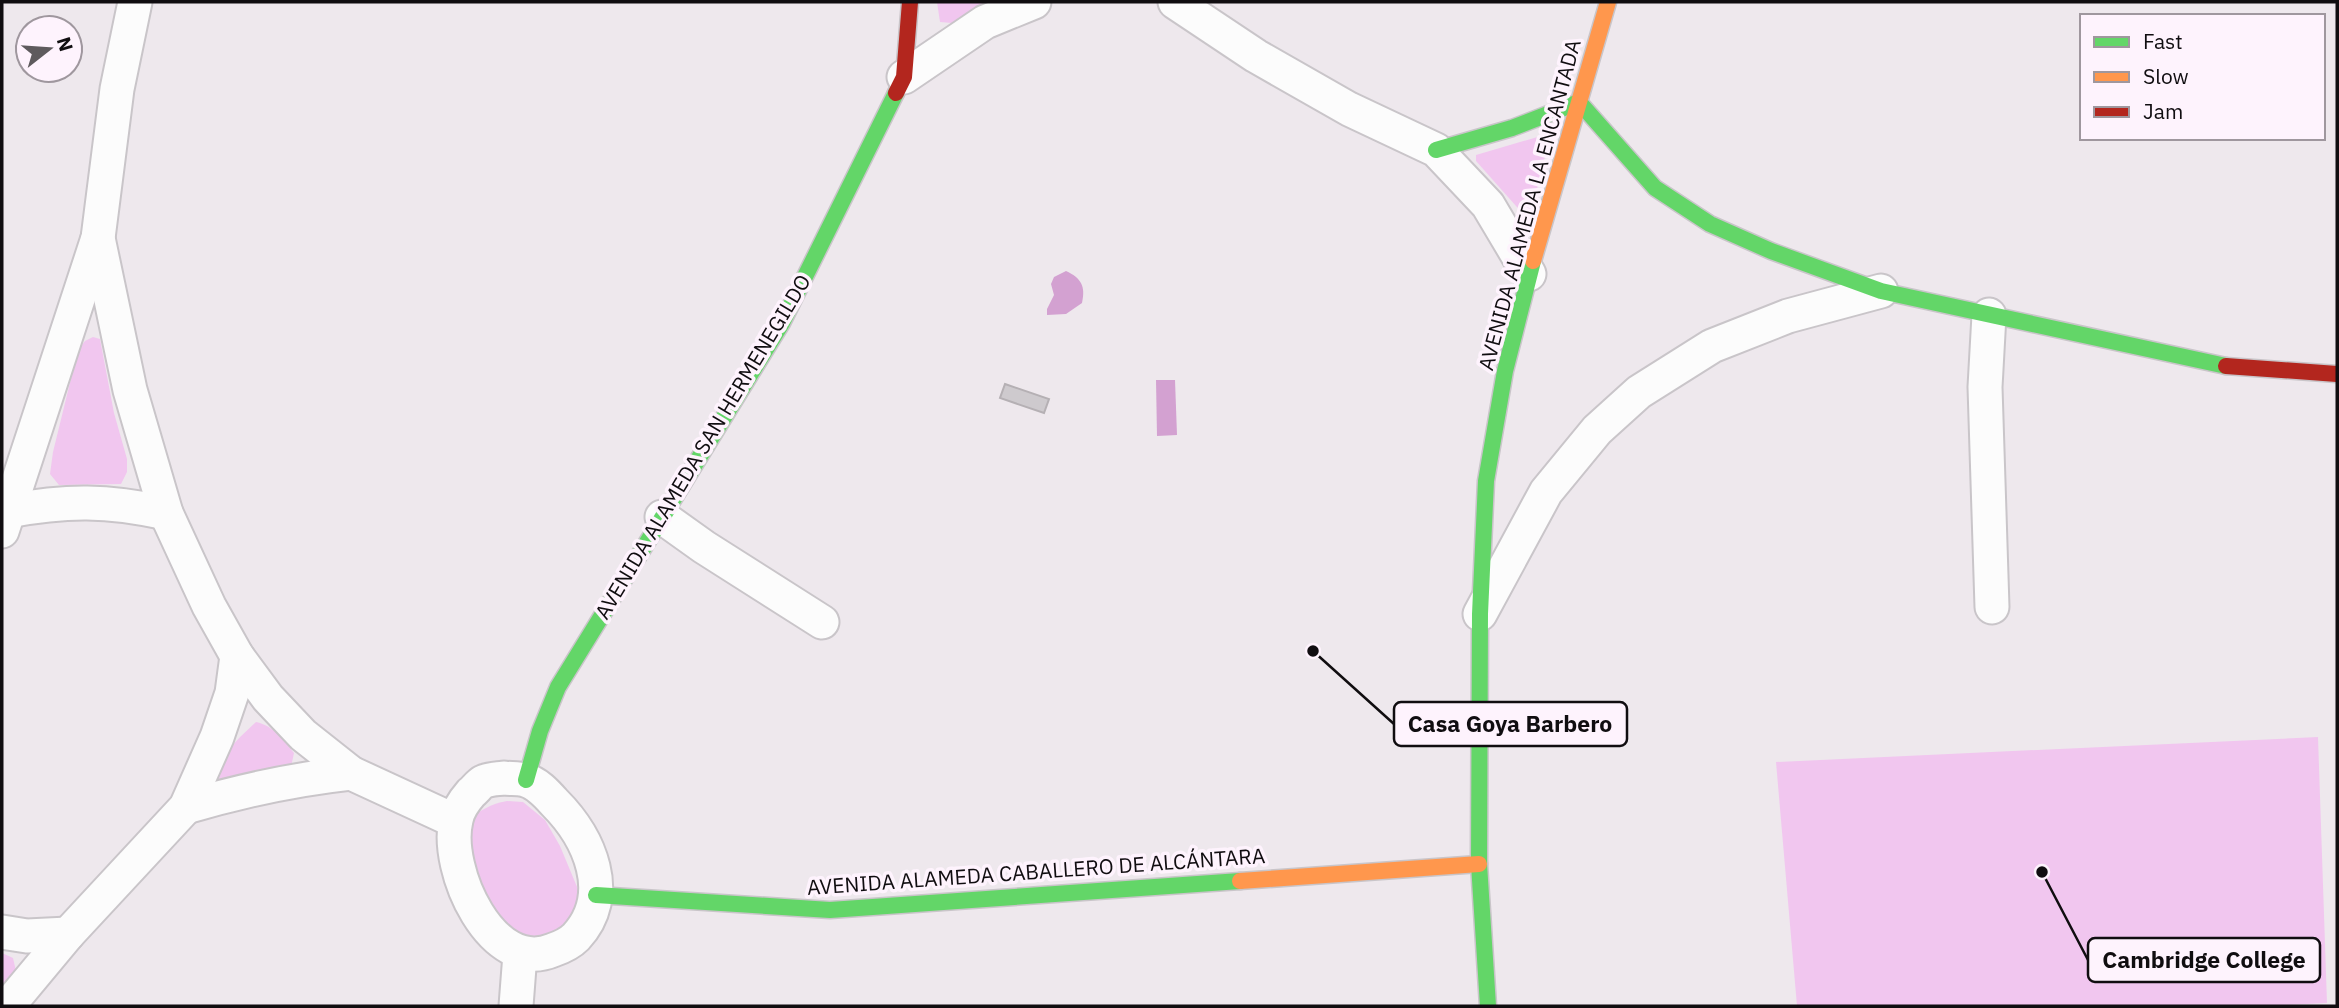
<svg xmlns="http://www.w3.org/2000/svg" width="2339" height="1008" font-family="'IBM Plex Sans',sans-serif">
	<style>
		.green { fill: #f1c6ef }
		.water { fill: #d3a1d1 }
		.building { fill: #cecace; stroke: #b5b0b4; stroke-width: 2 }
		.lines { fill: none; stroke-linecap: round; stroke-linejoin: round }
		.street-casing { stroke: #c9c5c9; stroke-width: 37 }
		.fast-casing { stroke: #c9c5c9; stroke-width: 19 }
		.slow-casing { stroke: #c9c5c9; stroke-width: 19 }
		.jam-casing { stroke: #c9c5c9; stroke-width: 19 }
		.street { stroke: #fcfcfc; stroke-width: 33 }
		.fast { stroke: #63d668; stroke-width: 16 }
		.slow { stroke: #ff974d; stroke-width: 16 }
		.jam { stroke: #b3261e; stroke-width: 16 }
		.labels { text-anchor: middle; stroke-width: 7; stroke-linejoin: round; paint-order: stroke }
		.street-label { font-size: 21px; fill: #100d10; stroke: #fef3fd }
		.leader { fill: none; stroke: #100d10; stroke-width: 2.5 }
		.callout-dot { fill: #100d10; stroke: #fef3fd; stroke-width: 2.5 }
		.callout { fill: #fef3fd; stroke: #100d10; stroke-width: 2.5 }
		.callout-label { font-size: 23px; text-anchor: middle; font-weight: bold; fill: #100d10 }
	</style>
	<rect width="100%" height="100%" fill="#eee8ed"/>
	<g class="green">
		<polygon points="937,2 992,2 952,23 940,22"/>
		<polygon points="1551,133 1530,217 1524,215 1476,161 1476,155"/>
		<polygon points="93,337 100,339 114,413 127,459 127,472 121,484 59,485 50,474 53,452 78,350 85,341"/>
		<path d="M 256,722 C 274,726 283,739 294,753 L 291,767 L 219,782 C 219,754 237,740 256,722 Z"/>
		<polygon points="2318,737 2327,1003 2263,1006 1797,1006 1776,762"/>
		<path d="M 507,801 L 523,802 L 545,820 L 560,846 L 580,894 L 574,926 L 519,945 L 467,877 L 468,822 C 479,810 491,804 507,801 Z"/>
		<polygon points="2,953 13,958 16,971 2,991"/>
	</g>
	<g class="water">
		<path d="M 1066,271 C 1081,278 1086,286 1082,303 L 1066,314 L 1047,315 L 1047,309 L 1054,295 L 1051,284 L 1054,277 Z"/>
		<polygon points="1156,380 1175,380 1177,435 1157,436"/>
	</g>
	<polygon class="building" points="1005,384 1049,399 1044,413 1000,398"/>
	<g class="lines">
		<defs>
			<g id="street">
				<polyline points="1175,2 1256,56 1349,109 1436,150 1488,205 1529,274"/>
				<polyline points="904,77 985,22 1034,2"/>
				<polyline points="98,238 130,390 166,513 209,606 237,656 268,698 303,735 351,773 455,821"/>
				<polyline points="1989,315 1985,387 1992,607"/>
				<path d="M 8,511 C 67,500 107,500 166,513"/>
				<polyline points="662,517 704,547 822,622"/>
				<polyline points="2,531 98,238 117,89 135,2"/>
				<polyline points="1480,614 1546,492 1597,430 1639,392 1712,346 1788,316 1881,291"/>
				<path d="M 504,778 C 510,779 518,778 525,780 C 537,783 546,793 554,802 C 590,838 615,895 576,937 C 569,944 562,947 553,950 C 492,976 444,869 456,820 C 458,809 464,801 471,793 C 475,790 479,784 483,782 C 488,779 498,779 504,778 Z"/>
				<path d="M 186,807 C 240,791 295,779 351,773"/>
				<polyline points="2,932 27,936 68,934"/>
				<polyline points="8,1006 68,934 186,807 217,737 232,693 237,656"/>
				<polyline points="516,1006 520,954"/>
			</g>
			<g id="fast">
				<polyline points="1436,150 1512,128 1579,102 1655,188 1710,224 1771,251 1881,291 2226,366"/>
				<polyline points="526,780 540,731 558,687 782,323 896,93"/>
				<polyline points="596,895 830,910 1240,881"/>
				<polyline points="1488,1006 1479,864 1480,614 1486,481 1505,371 1533,261"/>
			</g>
			<g id="slow">
				<polyline points="1533,261 1608,2"/>
				<polyline points="1240,881 1479,864"/>
			</g>
			<g id="jam">
				<polyline points="896,93 904,77 910,2"/>
				<polyline points="2226,366 2337,374"/>
			</g>
		</defs>
		<use href="#street" class="street-casing"/>
		<use href="#fast" class="fast-casing"/>
		<use href="#slow" class="slow-casing"/>
		<use href="#jam" class="jam-casing"/>
		<use href="#street" class="street"/>
		<use href="#fast" class="fast"/>
		<use href="#slow" class="slow"/>
		<use href="#jam" class="jam"/>
	</g>
	<g class="labels">
		<g class="street-label">
			<text transform="translate(1530 205) rotate(-75)" y="7">AVENIDA ALAMEDA LA ENCANTADA</text>
			<text transform="translate(703 447) rotate(-59)" y="7">AVENIDA ALAMEDA SAN HERMENEGILDO</text>
			<text transform="translate(1036 872) rotate(-4)" y="7">AVENIDA ALAMEDA CABALLERO DE ALCÁNTARA</text>
		</g>
	</g>
	<path class="leader" d="M1313 651L1394 724M2042 872L2088 960"/>
	<g class="callout-dot">
		<circle cx="1313" cy="651" r="7"/>
		<circle cx="2042" cy="872" r="7"/>
	</g>
	<g class="callout">
		<rect x="1394" y="702" width="233" height="44" rx="7"/>
		<rect x="2088" y="938" width="232" height="44" rx="7"/>
	</g>
	<g class="callout-label">
		<text x="1510" y="732">Casa Goya Barbero</text>
		<text x="2204" y="968">Cambridge College</text>
	</g>
	<rect width="2339" height="1008" fill="none" stroke="#100d10" stroke-width="7"/>
	<rect x="2080" y="14" width="245" height="126" fill="#fef3fd" stroke="#9f979e" stroke-width="2"/>
	<rect x="2094" y="37" width="35" height="10" fill="#63d668" stroke="#9f979e" stroke-width="2"/>
	<text x="2143" y="49" font-size="21" fill="#100d10">Fast</text>
	<rect x="2094" y="72" width="35" height="10" fill="#ff974d" stroke="#9f979e" stroke-width="2"/>
	<text x="2143" y="84" font-size="21" fill="#100d10">Slow</text>
	<rect x="2094" y="107" width="35" height="10" fill="#b3261e" stroke="#9f979e" stroke-width="2"/>
	<text x="2143" y="119" font-size="21" fill="#100d10">Jam</text>
	<g transform="translate(49 49) rotate(73)"><circle r="33" fill="#fef3fd" stroke="#9f979e" stroke-width="2"/>
	<path d="M0-5L12 26L0 18L-12 26Z" fill="#5e5a5d"/>
	<text y="-10" font-size="19" font-weight="bold" text-anchor="middle" fill="#100d10">N</text>
	</g>
</svg>
